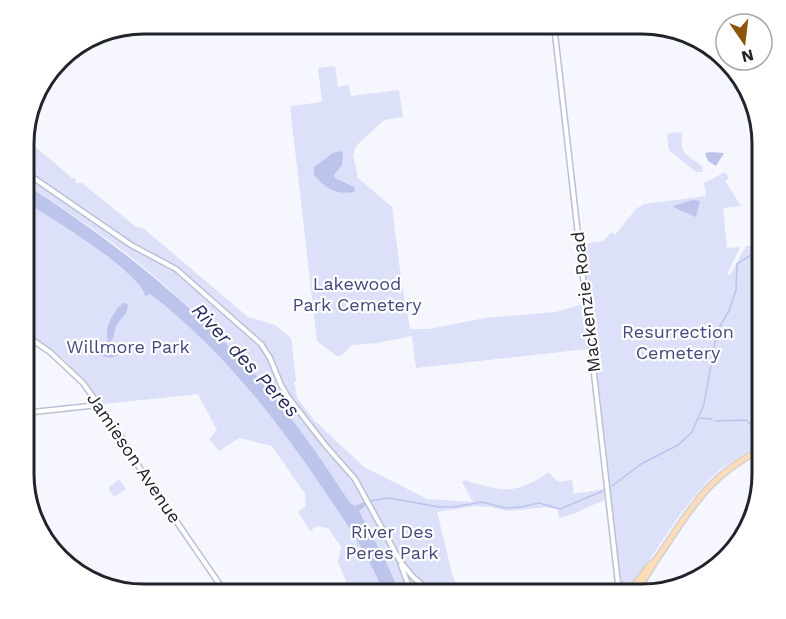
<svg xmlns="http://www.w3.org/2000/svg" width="786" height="619" font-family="'Work Sans',sans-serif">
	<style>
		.green { fill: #dce0f9 }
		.water { fill: #bdc4eb }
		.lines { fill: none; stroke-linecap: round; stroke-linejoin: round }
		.stream { stroke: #bdc4eb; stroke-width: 1.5 }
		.secondary-casing { stroke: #bcc0d3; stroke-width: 7 }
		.primary-casing { stroke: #d3d3d5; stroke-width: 8 }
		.secondary { stroke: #fff; stroke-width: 4 }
		.primary { stroke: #fedcb8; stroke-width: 4.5 }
		.rail-casing { stroke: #85878e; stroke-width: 4 }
		.rail { stroke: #fff; stroke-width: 1.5; stroke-dasharray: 4.5; stroke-linecap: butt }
		.labels { text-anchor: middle; stroke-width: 4.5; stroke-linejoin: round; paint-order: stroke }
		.park-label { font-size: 18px; fill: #454a7e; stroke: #fff }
		.street-label { font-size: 18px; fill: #22242b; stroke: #fff }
		.water-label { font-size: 20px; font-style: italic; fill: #292c5e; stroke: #fff }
		.rim { fill: none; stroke: #22242b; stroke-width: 3 }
	</style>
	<rect width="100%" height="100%" fill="#f5f6fe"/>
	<g class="green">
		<polygon points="335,66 338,87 349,85 351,96 399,90 403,117 384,120 356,146 353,155 358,178 392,207 401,278 410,329 429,329 485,318 556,312 583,304 588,349 416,368 412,336 377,343 352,345 342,355 337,356 317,341 290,106 322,102 318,68"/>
		<path d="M 677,132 L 682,133 C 682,137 681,143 682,148 C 686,158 697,160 703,168 L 702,172 L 696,172 L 669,150 L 667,134 Z"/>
		<path d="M 25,138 L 72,178 L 75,178 L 76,183 L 82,183 L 136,227 L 143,228 L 248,317 L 275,325 L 291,338 L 296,381 L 294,382 L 297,398 L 315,421 L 364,467 L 427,499 L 473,502 L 462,482 L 465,480 C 502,492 516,495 549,472 L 558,482 L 572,480 L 574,494 L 604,489 L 604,501 C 588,505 576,515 559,518 L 558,510 L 547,507 L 507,511 L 492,507 L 475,506 L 437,512 L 453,577 L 460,595 L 352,595 L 338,562 L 341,547 L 328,528 L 317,526 L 310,531 L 298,512 L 306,506 L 305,494 L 272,446 L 239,438 L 219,451 L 209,439 L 217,430 L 198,394 L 104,404 L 65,360 L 25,330 L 25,202 L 53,218 L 106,256 L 133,277 L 148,295 L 150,294 L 194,330 L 248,387 L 264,386 C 229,347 193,309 153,275 C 114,242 68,211 25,184 Z"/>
		<path d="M 725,172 L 729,178 L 725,181 L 741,206 L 723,208 L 727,248 L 740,247 L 727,275 L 730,275 L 746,246 L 762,244 L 762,445 C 745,453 728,462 714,475 C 681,506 660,548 632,584 L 624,585 L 620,576 L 583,244 L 603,241 L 612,232 L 615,235 L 636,209 L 644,204 L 706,196 L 704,183 Z"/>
		<polygon points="119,479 126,489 114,497 108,488"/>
	</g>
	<g class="water">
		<path d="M 340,151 L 343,153 L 342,165 L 334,175 L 335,178 L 354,187 L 355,192 C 336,195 326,189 314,175 L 314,167 L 333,153 Z"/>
		<polygon points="711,152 724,153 716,166 708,161 705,153"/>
		<path d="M 25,184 C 114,241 195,305 265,386 C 288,413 310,443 330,473 C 337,483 343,494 351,504 L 355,506 L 364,502 L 366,505 L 359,511 L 385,560 L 401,595 L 385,595 C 370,559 350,528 328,496 C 278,421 222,349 150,294 L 145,296 C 144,275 46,214 25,202 Z"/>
		<polygon points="693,200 700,201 696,217 673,207 675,205"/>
		<path d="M 123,303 L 128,304 C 127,317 121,316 116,327 C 113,333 116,335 111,341 L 111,346 L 117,348 L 118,355 L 111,358 L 93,354 L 91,351 L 95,344 L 107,346 C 109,339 106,337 107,330 C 109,320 115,310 123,303 Z"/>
	</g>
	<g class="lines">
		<g class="stream">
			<polyline points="699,418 712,419"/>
			<path d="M 715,421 L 746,420 C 752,425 755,431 762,435"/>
			<polyline points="612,486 641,464 678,445 692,432 704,404 717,331 729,311 736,290 737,264 762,248"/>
			<polyline points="364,504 375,500 389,498 439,507 454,507 482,502 505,508 521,507 539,503 560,509 603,491"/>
		</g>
		<defs>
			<g id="secondary">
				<polyline points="554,25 618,583 620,591 625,595"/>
				<polyline points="25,172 131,245 176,269 261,344 270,358 281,385 288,397 326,446 355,479 400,561 413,577 434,595"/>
				<polyline points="25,335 50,352 83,383 121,436 137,464 227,595"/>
				<polyline points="24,413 98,405"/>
				<polyline points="401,565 412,595"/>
				<polyline points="622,585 632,595"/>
			</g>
			<g id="primary">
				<polyline points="618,585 619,595"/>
				<polyline points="622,586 629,587 635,585"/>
				<path d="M 627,595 L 649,566 L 656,560 C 690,511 706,476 762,449"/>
				<polyline points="634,595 655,562"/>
			</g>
		</defs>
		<use href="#secondary" class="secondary-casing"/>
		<use href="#primary" class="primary-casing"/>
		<use href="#secondary" class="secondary"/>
		<use href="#primary" class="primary"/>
		<defs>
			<polyline id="rail" points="729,557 762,468"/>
		</defs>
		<use href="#rail" class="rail-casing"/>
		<use href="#rail" class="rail"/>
	</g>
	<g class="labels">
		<g class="park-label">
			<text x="357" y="290">Lakewood<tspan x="357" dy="21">Park Cemetery</tspan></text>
			<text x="678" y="338">Resurrection<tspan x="678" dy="21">Cemetery</tspan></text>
			<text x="128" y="353">Willmore Park</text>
			<text x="392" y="538">River Des<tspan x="392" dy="21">Peres Park</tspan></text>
		</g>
		<g class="street-label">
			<text transform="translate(586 302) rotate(-97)" y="6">Mackenzie Road</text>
			<text transform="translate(134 458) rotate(56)" y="6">Jamieson Avenue</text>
		</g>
		<g class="water-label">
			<text transform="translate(246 360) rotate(47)" y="7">River des Peres</text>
		</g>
	</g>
	<path d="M0 0H786V619H0ZM144 34H642A110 110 0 0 1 752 144V474A110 110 0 0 1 642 584H144A110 110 0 0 1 34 474V144A110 110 0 0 1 144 34Z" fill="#fff" fill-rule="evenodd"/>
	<path class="rim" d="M144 34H642A110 110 0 0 1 752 144V474A110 110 0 0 1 642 584H144A110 110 0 0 1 34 474V144A110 110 0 0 1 144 34Z"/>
	<g transform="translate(744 42) rotate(166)"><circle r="28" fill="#ffffff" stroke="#a7a7aa" stroke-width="1.5"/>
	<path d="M0-4.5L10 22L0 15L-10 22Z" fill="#8c5509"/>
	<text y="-9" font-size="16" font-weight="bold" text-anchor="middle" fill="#22242b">N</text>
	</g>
</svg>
